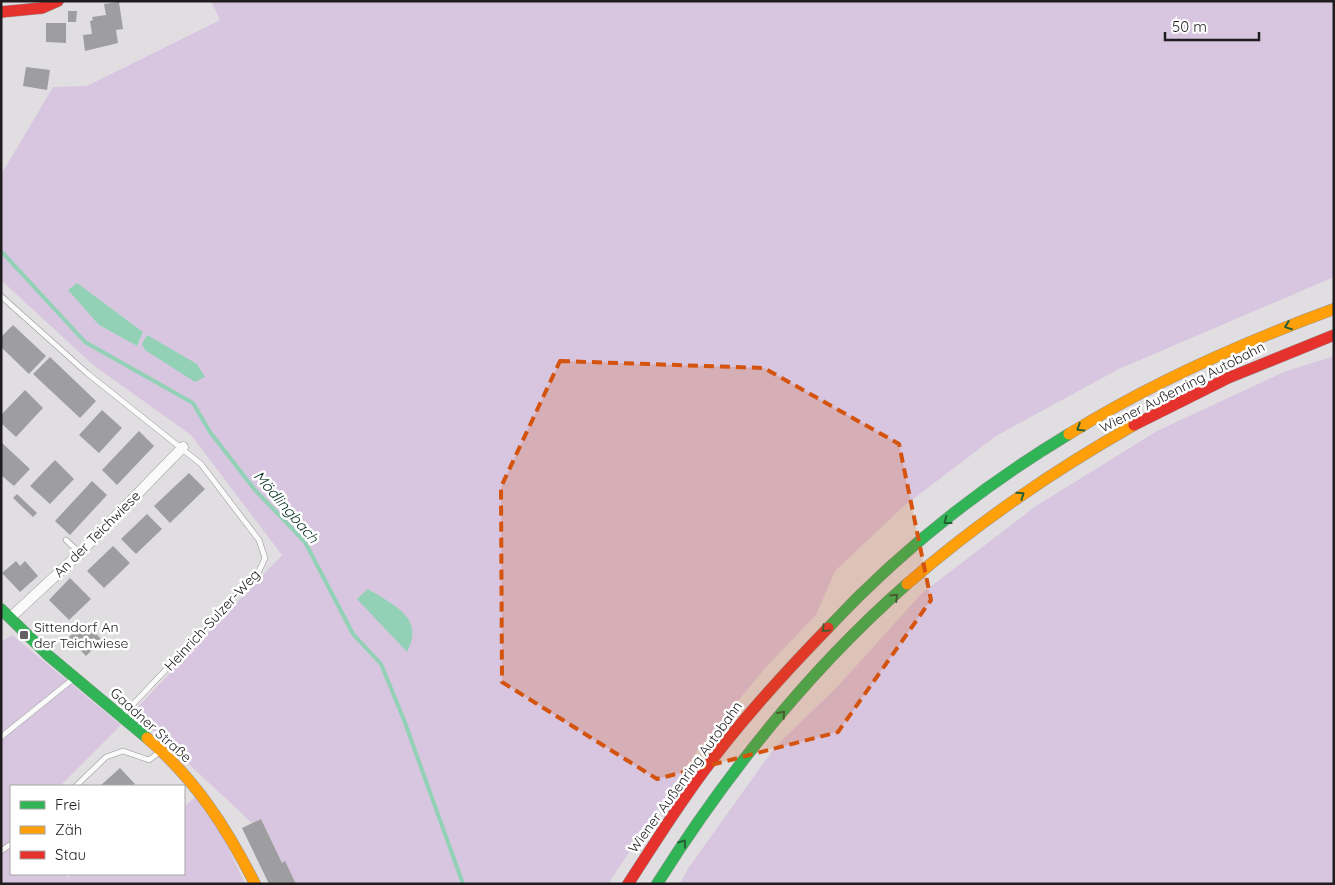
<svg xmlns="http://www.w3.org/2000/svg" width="1335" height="885" font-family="Quicksand,sans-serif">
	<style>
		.green { fill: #d8c6e0; fill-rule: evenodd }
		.water { fill: #92d1b6 }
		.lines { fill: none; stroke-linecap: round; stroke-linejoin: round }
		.stream { stroke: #92d1b6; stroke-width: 4 }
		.building { fill: #9e9d9f }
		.lane-casing { stroke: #969597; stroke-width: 6 }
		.street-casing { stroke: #969597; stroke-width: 11 }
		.fast-casing { stroke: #969597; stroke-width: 12 }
		.slow-casing { stroke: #969597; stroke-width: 12 }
		.jam-casing { stroke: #969597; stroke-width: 12 }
		.lane { stroke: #fafafa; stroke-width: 5 }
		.street { stroke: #fafafa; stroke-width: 10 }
		.fast { stroke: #30b455; stroke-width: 11 }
		.slow { stroke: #ff9f0a; stroke-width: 11 }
		.jam { stroke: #e5322d; stroke-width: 11 }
		.oneway { stroke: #266037 }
		.marked { fill: #d4530e; fill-opacity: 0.2; stroke: #d4530e; stroke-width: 4; stroke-dasharray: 10 6; stroke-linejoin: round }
		.poi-dot { fill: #626062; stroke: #fff; stroke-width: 2 }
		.labels { text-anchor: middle; stroke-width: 5; stroke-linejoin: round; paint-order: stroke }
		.street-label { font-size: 14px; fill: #1e1c1e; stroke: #fff }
		.poi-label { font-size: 14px; fill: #1e1c1e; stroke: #fff; text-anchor: start }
		.water-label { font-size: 15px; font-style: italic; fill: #083323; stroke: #fff }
	</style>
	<rect width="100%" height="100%" fill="#e0dee1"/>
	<g class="green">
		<path d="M 211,1 L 1334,1 L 1334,277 L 1119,369 L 996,436 L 904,506 L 835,571 L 816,615 L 766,667 L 696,752 L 608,884 L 296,884 L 285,862 L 282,863 L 261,819 L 252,823 L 133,712 L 282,555 L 191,435 L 93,365 L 1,280 L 1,175 L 53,87 L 87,86 L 220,20 ZM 78,284 L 143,332 L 137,346 L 99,325 Z"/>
		<polygon points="1334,356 1334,884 680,884 687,870 775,747 838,686 921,594 1036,506 1157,431 1284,372"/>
		<polygon points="12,635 121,725 60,786 11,786 11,874 63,874 68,878 72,874 184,874 184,807 195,797 224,838 245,884 1,884 1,642"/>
	</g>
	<g class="water">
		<polygon points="77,283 143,332 137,346 99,325 68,290"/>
		<polygon points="147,335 197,364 205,377 195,382 145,350 142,344"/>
		<path d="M 368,589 C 392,604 426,618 407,652 L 357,599 Z"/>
	</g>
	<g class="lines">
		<polyline class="stream" points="1,251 85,342 193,403 210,432 255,490 305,542 353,634 381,664 404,720 463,884"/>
	</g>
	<g class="building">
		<polygon points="119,2 123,29 116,30 118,43 85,51 83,35 92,34 90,21 93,20 92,17 106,15 104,4"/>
		<polygon points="68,11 77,11 76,22 68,22"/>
		<polygon points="46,23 66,23 66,43 46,42"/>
		<polygon points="26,67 50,70 47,90 23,86"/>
		<polygon points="13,325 46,356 29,374 1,347 1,337"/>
		<polygon points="50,357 96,401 80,418 33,374"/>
		<polygon points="25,390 43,408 16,437 1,423 1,415"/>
		<polygon points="102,410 122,428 99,453 79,435"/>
		<polygon points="139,431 154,446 117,485 102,470"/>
		<polygon points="1,442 30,469 14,486 1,475"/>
		<polygon points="55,460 74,479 50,504 30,486"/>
		<polygon points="189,473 205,489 170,523 154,506"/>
		<polygon points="92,481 107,495 70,535 55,521"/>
		<polygon points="17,494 37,513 33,517 13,498"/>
		<polygon points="147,514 162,529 136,554 121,539"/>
		<polygon points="113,546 130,563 104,588 87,571"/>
		<polygon points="16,561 20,566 25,561 38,576 20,592 2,573"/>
		<polygon points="70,578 91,599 69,620 49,600"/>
		<polygon points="85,622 102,640 86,656 68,638"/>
		<polygon points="120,768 135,784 132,786 100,786"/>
		<polygon points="261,819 282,863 285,861 296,884 269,884 242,828"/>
	</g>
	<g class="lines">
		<defs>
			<g id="lane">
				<polyline points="1,296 87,373 201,464 259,540 265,558 259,571 122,716"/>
				<polyline points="66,540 80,553"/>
				<polyline points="1,737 73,679"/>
				<polyline points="76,786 106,757 123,751 149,760 161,751"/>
				<polyline points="1,851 11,844"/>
			</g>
			<polyline id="street" points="10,618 80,553 183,447"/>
			<g id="fast">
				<polyline points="1,609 49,656 147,738"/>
				<path d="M 828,628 C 898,553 981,487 1069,434"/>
				<path d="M 657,884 C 727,773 808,671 907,584"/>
			</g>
			<g id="slow">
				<path d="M 1069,434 C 1153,382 1241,343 1334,309"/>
				<path d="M 907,584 C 977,523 1053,471 1134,425"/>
				<path d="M 147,738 C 195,779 227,828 255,884"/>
			</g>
			<g id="jam">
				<polyline points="1,12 42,8 58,1"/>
				<polyline points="1134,425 1228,378 1334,335"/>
				<path d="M 628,884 C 659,836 690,787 726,742 C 758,702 792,665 828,628"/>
			</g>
		</defs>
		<use href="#lane" class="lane-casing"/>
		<use href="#street" class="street-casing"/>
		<use href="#fast" class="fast-casing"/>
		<use href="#slow" class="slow-casing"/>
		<use href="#jam" class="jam-casing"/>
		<use href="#lane" class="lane"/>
		<use href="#street" class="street"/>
		<use href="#fast" class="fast"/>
		<use href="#slow" class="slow"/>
		<use href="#jam" class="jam"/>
	</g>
	<defs><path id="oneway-chevron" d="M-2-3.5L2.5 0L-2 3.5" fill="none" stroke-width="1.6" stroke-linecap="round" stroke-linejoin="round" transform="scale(1.25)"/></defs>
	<g class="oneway">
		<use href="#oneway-chevron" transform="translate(1288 326) rotate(159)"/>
		<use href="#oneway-chevron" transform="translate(1080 428) rotate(148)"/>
		<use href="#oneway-chevron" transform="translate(1021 495) rotate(-35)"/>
		<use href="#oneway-chevron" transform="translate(947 521) rotate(143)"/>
		<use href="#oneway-chevron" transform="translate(895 597) rotate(-43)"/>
		<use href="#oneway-chevron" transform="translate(825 629) rotate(135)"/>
		<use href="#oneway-chevron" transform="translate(782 714) rotate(-49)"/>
		<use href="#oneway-chevron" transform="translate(683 843) rotate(-54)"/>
	</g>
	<path class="marked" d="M 560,361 L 764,368 L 899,444 L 931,600 L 838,732 L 657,779 L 502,682 L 501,487 Z"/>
	<rect class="poi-dot" x="19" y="630" width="10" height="10" rx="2.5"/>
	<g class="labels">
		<g class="street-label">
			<text transform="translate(1182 387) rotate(-27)" y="5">Wiener Außenring Autobahn</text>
			<text transform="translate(97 534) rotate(-45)" y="5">An der Teichwiese</text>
			<text transform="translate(212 620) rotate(-47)" y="5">Heinrich-Sulzer-Weg</text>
			<text transform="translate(151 725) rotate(42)" y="5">Gaadner Straße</text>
			<text transform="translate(685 777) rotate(-54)" y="5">Wiener Außenring Autobahn</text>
		</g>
		<g class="poi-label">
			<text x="34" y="632">Sittendorf An<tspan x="34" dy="16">der Teichwiese</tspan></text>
		</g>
		<g class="water-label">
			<text transform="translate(286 507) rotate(49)" y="5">Mödlingbach</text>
		</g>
	</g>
	<rect width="1335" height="885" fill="none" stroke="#1e1c1e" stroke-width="5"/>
	<rect x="10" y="785" width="175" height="90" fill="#ffffff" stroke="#a5a4a5"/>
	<rect x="20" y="801" width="25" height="8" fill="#30b455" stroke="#a5a4a5"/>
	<text x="55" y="810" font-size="15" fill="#1e1c1e">Frei</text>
	<rect x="20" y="826" width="25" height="8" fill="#ff9f0a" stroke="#a5a4a5"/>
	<text x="55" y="835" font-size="15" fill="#1e1c1e">Zäh</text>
	<rect x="20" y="851" width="25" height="8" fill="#e5322d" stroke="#a5a4a5"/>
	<text x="55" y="860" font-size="15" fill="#1e1c1e">Stau</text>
	<path d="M1165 32v8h94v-8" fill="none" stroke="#1e1c1e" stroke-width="2.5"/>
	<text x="1172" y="32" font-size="15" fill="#1e1c1e" stroke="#ffffff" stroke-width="4" paint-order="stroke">50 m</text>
</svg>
